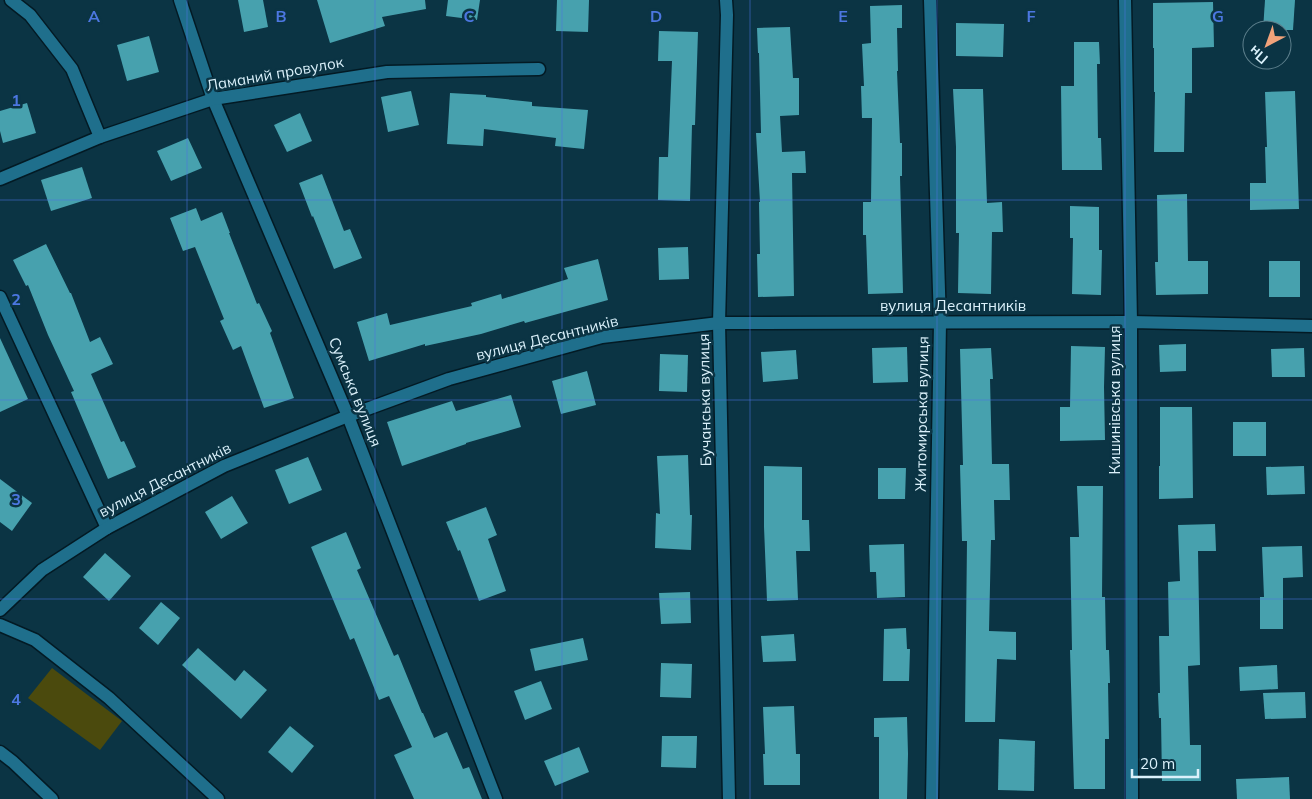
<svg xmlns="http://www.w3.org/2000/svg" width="1312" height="799" font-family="Mulish,sans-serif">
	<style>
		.green { fill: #4b4a0d }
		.building { fill: #47a1ae }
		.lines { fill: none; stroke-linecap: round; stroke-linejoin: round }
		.street-casing { stroke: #031a24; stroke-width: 15 }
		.secondary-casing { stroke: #031a24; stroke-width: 15 }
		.street { stroke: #1f6f8c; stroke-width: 12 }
		.secondary { stroke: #1f6f8c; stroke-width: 12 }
		.grid { fill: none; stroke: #4c77e1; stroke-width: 1; stroke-opacity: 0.55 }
		.labels { text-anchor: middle; stroke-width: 5; stroke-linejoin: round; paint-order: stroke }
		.street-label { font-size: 15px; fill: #dbf1fb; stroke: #0b3444 }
		.grid-label { font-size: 16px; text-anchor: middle; font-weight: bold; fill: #4c77e1; stroke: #0b3444; stroke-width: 5; stroke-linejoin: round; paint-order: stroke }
	</style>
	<rect width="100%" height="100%" fill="#0b3444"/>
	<polygon class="green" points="52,668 122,721 100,750 28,698"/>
	<g class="building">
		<polygon points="238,0 263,0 268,27 244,32"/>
		<polygon points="317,0 425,0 426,9 382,17 385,26 330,43"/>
		<polygon points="448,0 480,0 477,20 446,16"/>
		<polygon points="557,0 589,0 588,32 556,31"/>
		<polygon points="1265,0 1295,0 1293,30 1263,30"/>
		<polygon points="1213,2 1214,47 1192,48 1192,93 1185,93 1184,152 1154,152 1155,92 1154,92 1154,48 1153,48 1153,3"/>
		<polygon points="902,5 902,28 897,28 898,71 897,71 900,143 902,143 902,176 900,176 903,293 868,294 866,235 863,235 863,202 871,202 872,118 862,118 861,86 864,86 862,44 871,43 870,6"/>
		<polygon points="956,23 1004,24 1003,57 956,56"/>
		<polygon points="790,27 793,78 799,78 799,115 780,116 782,152 805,151 806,173 792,173 794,296 758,297 757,254 760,254 759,202 760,202 756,133 761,133 759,53 758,53 757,28"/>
		<polygon points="659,31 698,32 695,125 692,125 690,201 658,200 659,157 668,157 672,61 658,61"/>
		<polygon points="149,36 159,72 127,81 117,45"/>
		<polygon points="1074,42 1099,42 1100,64 1097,64 1098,138 1101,138 1102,170 1062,170 1061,86 1074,86"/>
		<polygon points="953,89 983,89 987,203 1002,202 1003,232 992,232 991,294 958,293 959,233 956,233 956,147"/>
		<polygon points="411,91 419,125 388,132 381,97"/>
		<polygon points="1295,91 1299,209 1250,210 1250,183 1266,183 1265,147 1267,147 1265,92"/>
		<polygon points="450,93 486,95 486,97 532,102 532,106 588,110 584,149 555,146 556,138 484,129 483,146 447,144"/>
		<polygon points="27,103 36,133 3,143 0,131 0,111"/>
		<polygon points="300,113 312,141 287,152 274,125"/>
		<polygon points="188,138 202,168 171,181 157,151"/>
		<polygon points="82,167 92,198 51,211 41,180"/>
		<polygon points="322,174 344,231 350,229 362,258 334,269 313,216 312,217 299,183"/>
		<polygon points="1187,194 1188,261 1208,261 1208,294 1156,295 1155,262 1158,262 1157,195"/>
		<polygon points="1070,206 1099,207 1099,250 1102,250 1101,295 1072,294 1073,238 1070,238"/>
		<polygon points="196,208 201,221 222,212 230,233 229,233 257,304 259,303 272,331 270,333 294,398 264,408 241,346 233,350 220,321 224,319 195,247 183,251 170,218"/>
		<polygon points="46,244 70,293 71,293 90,342 100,337 113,364 91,374 121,442 124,441 136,467 108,479 71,392 74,391 48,335 28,285 26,286 13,260"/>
		<polygon points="688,247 689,279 659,280 658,248"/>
		<polygon points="598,259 608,300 525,323 524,321 481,334 425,346 425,344 369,361 357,322 387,313 390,325 472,306 471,303 501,294 502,299 568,279 564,268"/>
		<rect x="1269" y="261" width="31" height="36"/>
		<polygon points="0,338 28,399 0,412"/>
		<polygon points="1186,344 1186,371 1160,372 1159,345"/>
		<polygon points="1071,346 1105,347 1104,387 1105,440 1060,441 1060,407 1070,407"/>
		<polygon points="907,347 908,382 873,383 872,348"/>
		<polygon points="991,348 993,379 990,379 992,464 1009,464 1010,500 994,500 995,540 991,540 989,631 1016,632 1016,660 997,659 995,722 965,722 967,541 962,541 960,465 963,465 960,349"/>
		<polygon points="1304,348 1305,377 1272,377 1271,349"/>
		<polygon points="796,350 798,379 763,382 761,352"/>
		<polygon points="660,354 688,355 687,392 659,391"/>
		<polygon points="587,371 596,405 561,414 552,381"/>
		<polygon points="511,395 521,427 466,443 466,444 402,466 387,422 452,401 456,411"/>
		<polygon points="1160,407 1192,407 1193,498 1159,499 1159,466 1160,466"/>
		<rect x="1233" y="422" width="33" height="34"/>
		<polygon points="688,455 690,515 692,515 691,550 655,548 656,513 660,514 657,456"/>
		<polygon points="308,457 322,490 289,504 275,470"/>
		<polygon points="764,466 802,467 802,520 809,520 810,551 796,551 798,600 767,601 764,527"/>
		<polygon points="1304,466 1305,494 1267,495 1266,467"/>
		<polygon points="878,468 906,468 905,499 878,499"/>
		<polygon points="0,479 32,503 12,531 0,522"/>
		<polygon points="1077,486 1103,486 1102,597 1105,597 1106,650 1109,650 1110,683 1108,683 1109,739 1105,739 1105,789 1074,789 1070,650 1072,650 1070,537 1079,537"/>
		<polygon points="232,496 248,523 221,539 205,512"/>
		<polygon points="486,507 497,535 488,539 506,591 479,601 460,550 458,551 446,522"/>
		<polygon points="1215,524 1216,551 1198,551 1200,665 1188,666 1190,745 1201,745 1201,781 1162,781 1161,718 1159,718 1158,693 1160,693 1159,636 1169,636 1168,582 1180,581 1178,525"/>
		<polygon points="346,532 361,568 357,570 394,656 398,654 422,713 423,713 434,738 447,732 463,769 469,767 482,799 414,799 394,755 412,747 389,696 379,700 354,638 350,640 311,547"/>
		<polygon points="904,544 905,597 877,598 876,572 870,572 869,545"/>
		<polygon points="1302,546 1303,577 1283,578 1283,629 1260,629 1260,597 1264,597 1262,547"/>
		<polygon points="105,553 131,576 109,601 83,577"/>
		<polygon points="690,592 691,623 661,624 659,593"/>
		<polygon points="161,602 180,618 158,645 139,628"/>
		<polygon points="906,628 907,649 910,649 909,681 883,681 884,629"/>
		<polygon points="794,634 796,661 763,662 761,636"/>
		<polygon points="583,638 588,660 535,671 530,649"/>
		<polygon points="198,648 235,681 244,670 267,690 241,719 182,665"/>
		<polygon points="661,663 692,664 691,698 660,697"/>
		<polygon points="1277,665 1278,689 1240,691 1239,667"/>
		<polygon points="541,681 552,709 525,720 514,691"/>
		<polygon points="1305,692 1306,718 1265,719 1263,693"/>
		<polygon points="794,706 796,754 800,754 800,785 764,785 763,754 765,754 763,707"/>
		<polygon points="907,717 908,754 907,799 879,799 879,737 874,737 874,718"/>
		<polygon points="290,726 314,746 292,773 268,752"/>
		<polygon points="662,736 697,736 696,768 661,767"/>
		<polygon points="999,739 1035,741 1034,791 998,790"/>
		<polygon points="579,747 589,772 555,786 544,761"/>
		<polygon points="1289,777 1290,799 1237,799 1236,779"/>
	</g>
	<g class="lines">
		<defs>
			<g id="street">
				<polyline points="11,0 30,15 72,69 100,137"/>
				<polyline points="180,0 213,99 348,416 496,799"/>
				<polyline points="726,0 727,15 719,323 729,799"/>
				<polyline points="930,0 940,323 932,799"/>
				<polyline points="1125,0 1131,322 1132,799"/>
				<polyline points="0,179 100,137 213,99 387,72 539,69"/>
				<polyline points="0,297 107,528"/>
				<polyline points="0,625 35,640 109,698 218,799"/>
			</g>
			<g id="secondary">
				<polyline points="0,610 42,570 107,528 224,466 348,416 449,379 602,337 719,323 1131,322 1312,326"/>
				<polyline points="0,752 13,762 52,799"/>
			</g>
		</defs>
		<use href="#street" class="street-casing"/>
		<use href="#secondary" class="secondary-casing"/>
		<use href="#street" class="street"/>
		<use href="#secondary" class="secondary"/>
	</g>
	<path class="grid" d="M 187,0 L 187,799M 375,0 L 375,799M 562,0 L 562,799M 750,0 L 750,799M 937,0 L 937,799M 1125,0 L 1125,799M 0,200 L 1312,200M 0,400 L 1312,400M 0,599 L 1312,599"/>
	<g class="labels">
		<g class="street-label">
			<text transform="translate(275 74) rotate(-10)" y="5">Ламаний провулок</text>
			<text x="953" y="311">вулиця Десантників</text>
			<text transform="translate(547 338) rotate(-14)" y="5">вулиця Десантників</text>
			<text transform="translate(355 392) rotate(68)" y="5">Сумська вулиця</text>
			<text transform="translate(705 400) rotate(-91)" y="5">Бучанська вулиця</text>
			<text transform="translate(1115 400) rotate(-90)" y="5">Кишинівська вулиця</text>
			<text transform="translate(922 414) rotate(-89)" y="5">Житомирська вулиця</text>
			<text transform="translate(165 480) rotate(-27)" y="5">вулиця Десантників</text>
		</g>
	</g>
	<g class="grid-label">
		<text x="94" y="22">A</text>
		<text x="281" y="22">B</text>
		<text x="469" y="22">C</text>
		<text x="656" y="22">D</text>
		<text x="843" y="22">E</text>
		<text x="1031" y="22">F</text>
		<text x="1218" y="22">G</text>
		<text x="16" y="106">1</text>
		<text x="16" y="305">2</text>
		<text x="16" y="505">3</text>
		<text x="16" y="705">4</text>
	</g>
	<g transform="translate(1267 45) rotate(221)"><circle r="24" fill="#0b3444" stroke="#5e808d"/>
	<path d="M0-4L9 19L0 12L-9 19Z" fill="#f0a27a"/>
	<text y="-8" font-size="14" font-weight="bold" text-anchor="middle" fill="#dbf1fb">Пн</text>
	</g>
	<path d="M1132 769v8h66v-8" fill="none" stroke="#dbf1fb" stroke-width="2.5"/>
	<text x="1140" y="769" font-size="15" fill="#dbf1fb" stroke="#0b3444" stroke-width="4" paint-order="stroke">20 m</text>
</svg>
